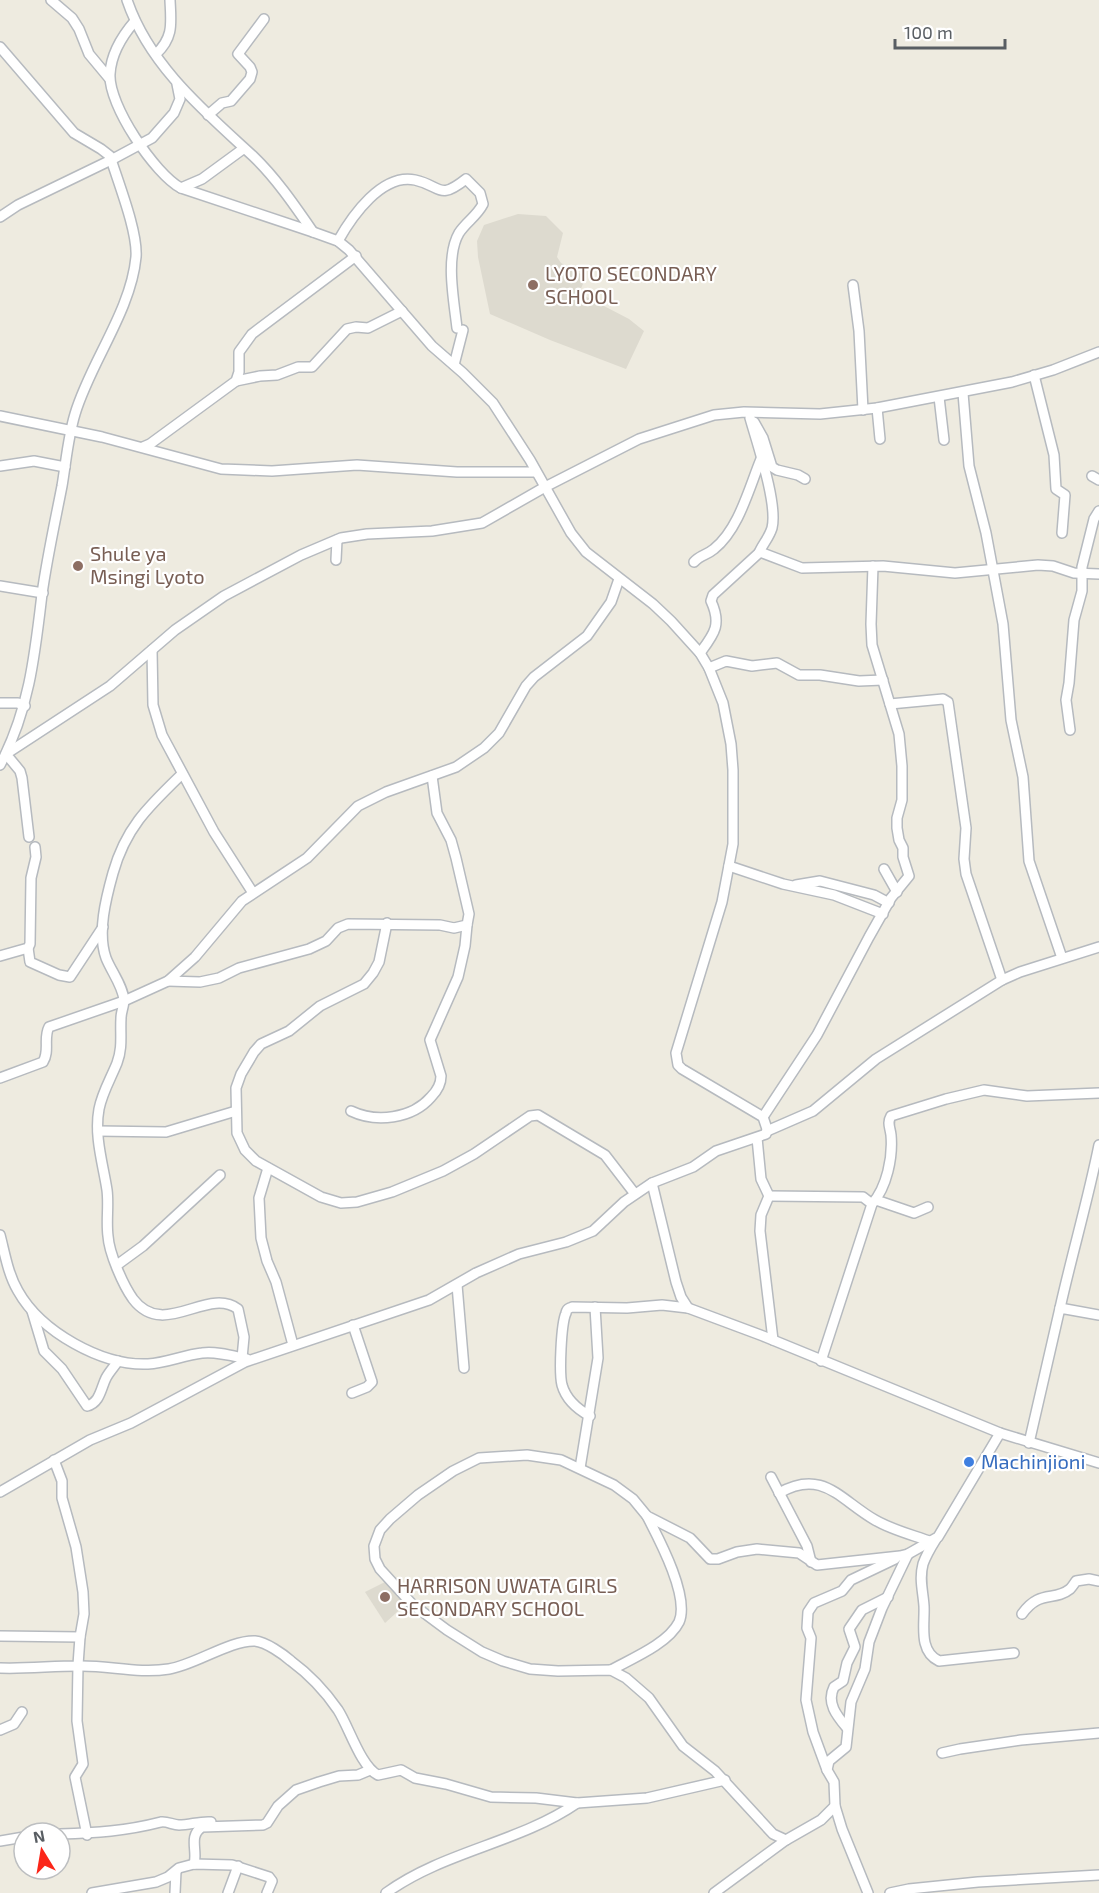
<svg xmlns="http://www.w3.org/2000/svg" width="1099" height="1893" font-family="'Exo 2',sans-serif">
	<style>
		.education { fill: #dddacf }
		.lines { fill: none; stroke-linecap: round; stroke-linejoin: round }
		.minor-casing { stroke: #b6babf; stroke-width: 12 }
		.minor { stroke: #fff; stroke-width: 9 }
		.education-dot { fill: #8d6e63; stroke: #fff; stroke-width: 2 }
		.shop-dot { fill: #3f7fe0; stroke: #fff; stroke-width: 2 }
		.labels { text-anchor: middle; stroke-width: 4.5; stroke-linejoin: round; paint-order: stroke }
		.education-label { font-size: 20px; fill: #785e54; stroke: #fff; text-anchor: start }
		.shop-label { font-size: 20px; fill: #366cbe; stroke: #fff; text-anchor: start }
	</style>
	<rect width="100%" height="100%" fill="#eeebe0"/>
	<g class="education">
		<polygon points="518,214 546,216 563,233 557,257 561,263 586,277 579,293 629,319 644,331 626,369 550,340 490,314 478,257 477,241 484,225"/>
		<polygon points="385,1582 407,1603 385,1623 365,1592"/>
	</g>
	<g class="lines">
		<defs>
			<g id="minor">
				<polyline points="51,0 72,18 79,29 89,54 109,78"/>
				<path d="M 127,0 C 149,65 204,111 253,156 C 276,178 295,206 313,232"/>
				<path d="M 0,47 L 74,133 L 101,149 L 110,156 C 118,182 138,232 136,257 C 131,311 90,363 75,414 C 68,437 66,462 62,486 C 55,522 47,558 42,594 C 35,654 29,711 0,765"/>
				<path d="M 156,54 C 174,37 171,23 170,0"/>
				<polyline points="208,115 222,103 231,101 250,79 252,72 250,67 238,54 264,19"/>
				<polyline points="181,188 202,179 243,149"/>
				<polyline points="0,217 18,205 111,160 152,138 174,113 180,99 177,84"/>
				<path d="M 338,241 C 352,216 382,173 415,180 C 442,186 438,201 466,179 L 480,193 L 483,204 C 477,216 466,222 459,233 C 445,257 454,301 457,328"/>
				<polyline points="853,285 859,331 863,410"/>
				<polyline points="454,365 463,330"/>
				<polyline points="1034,375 1054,455 1056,489 1065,495 1062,533"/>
				<polyline points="236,381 260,376 277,375 298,367 312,367 347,329 356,327 368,328 402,311"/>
				<polyline points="963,393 969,466 986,533 1003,624 1011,720 1023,777 1029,861 1062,958"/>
				<polyline points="939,397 944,440"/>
				<polyline points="877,408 880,439"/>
				<polyline points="0,416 102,437 221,469 272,471 357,465 457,472 536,472"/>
				<path d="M 750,418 C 757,443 778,504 772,528 C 769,538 762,545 759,553"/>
				<polyline points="754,422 763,438 772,467 777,470 798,475 805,479"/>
				<polyline points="143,447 150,444 236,381 239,372 239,352 252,334 356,256"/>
				<polyline points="0,466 34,461 65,467"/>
				<polyline points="1092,476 1099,480"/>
				<polyline points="336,560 337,540"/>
				<path d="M 694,562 C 700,555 707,555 714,549 C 739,529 749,488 761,459"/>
				<polyline points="0,586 43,593"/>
				<polyline points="152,650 153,705 162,735 214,832 253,893"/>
				<path d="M 700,653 C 714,634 722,625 711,601 L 713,595 L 760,552 L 802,568 L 883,566 L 955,573 L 1038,565 L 1053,566 L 1074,573 L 1099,574"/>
				<polyline points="709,668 726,661 752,666 777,663 799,675 820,675 859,681 883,680"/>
				<polyline points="0,703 18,703 25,706"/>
				<polyline points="890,704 943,699 948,702 966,828 964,859 966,874 1002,980"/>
				<polyline points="1070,730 1066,700 1069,683 1074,620 1082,591 1082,567 1094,519 1099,511"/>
				<path d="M 182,774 C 149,806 126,827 113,873 C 106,898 97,933 106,958 C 111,971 123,986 124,1000 C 124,1006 121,1012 121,1018 C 120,1034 123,1047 117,1063 C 111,1078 102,1093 99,1109 C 94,1136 103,1164 107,1190 C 109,1205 106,1221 108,1236 C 109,1253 123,1285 133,1299 C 164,1340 207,1286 238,1309 L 244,1337 L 242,1358"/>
				<polyline points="29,837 22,778 20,771 6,754 110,686 175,630 224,596 301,555 341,538 367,534 432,531 482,523 545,487 639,439 714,415 744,412 820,414 877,408 1012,382 1053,370 1099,352"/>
				<polyline points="729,866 783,884 834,895 883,914"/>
				<polyline points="884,869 897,892"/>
				<polyline points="796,885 820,881 874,895 889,903"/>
				<polyline points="387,923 379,962 373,973 364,984 320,1006 289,1031 261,1044 254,1052 241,1074 236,1088 237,1133 245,1150 256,1161 321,1197 341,1203 357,1202 392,1192 443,1171 474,1154 530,1116 538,1115 605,1155 635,1194"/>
				<polyline points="28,948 30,962 59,975 70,977 103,927"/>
				<polyline points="0,956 28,948 30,944 31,878 36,857 35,847"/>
				<polyline points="168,981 200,982 219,978 239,968 309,949 326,941 338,928 348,924 440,925 454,928 467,925 469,914 456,858 451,840 437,813 432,776"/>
				<path d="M 0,1078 L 43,1062 C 50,1051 43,1038 49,1027 L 124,1001 L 168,981 L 195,957 L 242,901 L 307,858 L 358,806 L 386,792 L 456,767 L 484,748 L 499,733 L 526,686 L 534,677 L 587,636 L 611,602 L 619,579"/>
				<path d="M 351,1111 C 376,1123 412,1119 431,1097 C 437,1091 441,1085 441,1076 L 430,1040 L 458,977 L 465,946 L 467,925"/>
				<polyline points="763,1117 817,1035 869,937 891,898 909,876 903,857 903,848 899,840 897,828 897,818 902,800 902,766 899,734 872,645 871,624 873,566"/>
				<polyline points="98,1131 166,1132 236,1111"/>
				<polyline points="767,1131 813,1111 876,1059 1002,980 1020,972 1099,947"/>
				<polyline points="757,1138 761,1179 769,1196 761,1215 760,1231 773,1340"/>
				<polyline points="268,1168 259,1198 261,1238 267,1261 276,1282 293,1345"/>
				<polyline points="652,1183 676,1282 681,1297 688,1308"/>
				<polyline points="769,1196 863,1197 872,1204 821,1361"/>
				<polyline points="876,1200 914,1213 928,1207"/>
				<path d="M 872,1204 C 887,1187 893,1157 891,1135 C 890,1127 887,1123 891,1116 L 946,1099 L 984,1090 L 1027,1096 L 1099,1093"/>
				<path d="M 0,1235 C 5,1254 8,1274 18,1291 C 41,1332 102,1366 148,1364 C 166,1363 184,1355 202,1353 C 216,1351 233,1356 247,1359"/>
				<polyline points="117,1265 143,1246 220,1175"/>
				<polyline points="457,1285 464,1368"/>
				<path d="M 1060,1308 C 1072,1254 1088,1200 1099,1145"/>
				<path d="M 32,1311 L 44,1351 L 62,1369 L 87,1406 C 100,1403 101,1388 106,1378 C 109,1372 114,1367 118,1361"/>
				<polyline points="352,1393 367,1387 372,1382 353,1325"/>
				<path d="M 590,1416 C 577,1409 566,1399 562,1385 C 559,1373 561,1324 566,1313 C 567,1308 568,1309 572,1307 L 627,1308 L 662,1305 L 688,1308 L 763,1336 L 1000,1433 L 1099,1463"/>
				<polyline points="1029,1443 1060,1308 1099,1315"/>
				<polyline points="54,1460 62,1481 62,1498 76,1547 83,1592 84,1614 80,1637 78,1665 77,1721 83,1764 75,1777 87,1835"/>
				<polyline points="580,1468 598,1358 595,1307"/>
				<polyline points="771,1477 807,1546 811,1562"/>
				<path d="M 0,1492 L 90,1440 L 131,1423 L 245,1362 L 429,1300 L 476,1273 L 519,1254 L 566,1242 L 593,1231 L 624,1202 L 652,1183 L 693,1167 L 716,1151 L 766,1134 L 767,1129 L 763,1117 L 682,1069 L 678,1065 L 676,1053 L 722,902 L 733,844 L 733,770 L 731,744 L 723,703 L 709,668 L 700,653 L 671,621 L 653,604 L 586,552 L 571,533 L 530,460 L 493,403 L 463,373 L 432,346 L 349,250 L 338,241 L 313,232 L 181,188 C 155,174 108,105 110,74 C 111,54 122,36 135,21"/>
				<path d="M 779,1493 C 823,1468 840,1500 875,1520 C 892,1530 913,1535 932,1542"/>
				<path d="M 936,1539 C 931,1547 926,1555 923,1564 C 919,1579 923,1591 924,1606 C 925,1624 918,1651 939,1661 L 1014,1653"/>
				<path d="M 1022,1614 C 1040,1589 1054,1602 1070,1589 C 1072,1587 1074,1584 1076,1581 L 1089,1579 L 1099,1581"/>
				<polyline points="0,1636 80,1637"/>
				<path d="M 0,1668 C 26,1669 52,1666 78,1666 C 108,1665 138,1674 169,1669 C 195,1665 230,1640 255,1641 C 266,1642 283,1654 291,1661 C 310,1675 325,1691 338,1710 C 349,1727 361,1767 378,1775 L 401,1770 L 415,1778 L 446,1784 L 491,1797 L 536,1798 L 577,1803 L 647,1798 L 725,1780"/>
				<path d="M 611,1670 C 631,1659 668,1644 679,1622 C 690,1597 659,1539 647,1516"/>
				<path d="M 847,1728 C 837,1716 826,1703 834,1687 L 843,1681 L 847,1663 L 855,1647 L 849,1629 L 862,1610 L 888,1597"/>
				<polyline points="0,1730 14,1724 22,1712"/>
				<polyline points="942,1753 960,1749 1021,1740 1099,1733"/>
				<polyline points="827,1770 813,1732 806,1700 811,1638 807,1628 808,1612 814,1603 842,1591 851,1580 895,1559"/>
				<path d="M 60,1834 C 96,1833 126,1831 161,1822 C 167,1821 173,1825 179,1825 C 190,1825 200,1821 211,1822"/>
				<polyline points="786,1840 773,1834 715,1771 683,1746 649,1698 626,1678 611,1670 558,1671 530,1669 503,1661 482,1652 447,1630 412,1604 380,1569 375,1559 374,1546 380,1530 390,1519 418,1495 453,1471 479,1458 527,1455 561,1460 614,1485 633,1499 647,1516 690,1538 710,1559 718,1559 737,1552 757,1549 799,1553 817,1565 900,1556 908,1554 938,1537 1000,1433"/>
				<polyline points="0,1841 24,1837"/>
				<path d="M 194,1864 C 198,1851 188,1836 202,1827 L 263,1825 L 267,1823 L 278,1806 L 296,1790 L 319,1782 L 339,1776 L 358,1775 L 370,1770"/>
				<polyline points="92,1893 156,1882 168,1877 179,1868 194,1864 232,1865 269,1877 272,1881 267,1893"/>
				<polyline points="175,1893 176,1871"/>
				<polyline points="228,1893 238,1866"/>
				<path d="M 386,1893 C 444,1851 519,1843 577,1803"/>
				<polyline points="714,1893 786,1840 821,1820 835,1806"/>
				<polyline points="868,1893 842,1829 835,1806 834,1782 827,1770 829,1761 846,1747 851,1702 865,1669 869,1642 882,1608 908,1554"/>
				<polyline points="890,1893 909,1889 978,1882 1099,1875"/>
			</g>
		</defs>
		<use href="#minor" class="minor-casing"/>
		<use href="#minor" class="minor"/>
	</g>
	<g class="education-dot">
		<circle cx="533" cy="285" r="6"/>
		<circle cx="78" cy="566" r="6"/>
		<circle cx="385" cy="1597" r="6"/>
	</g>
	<circle class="shop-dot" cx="969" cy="1462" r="6"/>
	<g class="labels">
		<g class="education-label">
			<text x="545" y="281">LYOTO SECONDARY<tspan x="545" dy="23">SCHOOL</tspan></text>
			<text x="90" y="561">Shule ya<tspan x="90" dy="23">Msingi Lyoto</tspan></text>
			<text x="397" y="1593">HARRISON UWATA GIRLS<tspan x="397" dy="23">SECONDARY SCHOOL</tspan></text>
		</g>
		<g class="shop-label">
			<text x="981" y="1469">Machinjioni</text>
		</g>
	</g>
	<g transform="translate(42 1851) rotate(349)"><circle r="28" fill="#ffffff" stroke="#bdbfc1" stroke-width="1.5"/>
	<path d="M0-4.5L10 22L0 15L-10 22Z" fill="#fb2619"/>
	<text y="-9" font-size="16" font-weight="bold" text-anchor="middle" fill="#595e63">N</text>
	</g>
	<path d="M895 39v9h110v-9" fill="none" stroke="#595e63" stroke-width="3"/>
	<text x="904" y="39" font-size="18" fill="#595e63" stroke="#ffffff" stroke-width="4.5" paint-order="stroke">100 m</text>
</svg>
